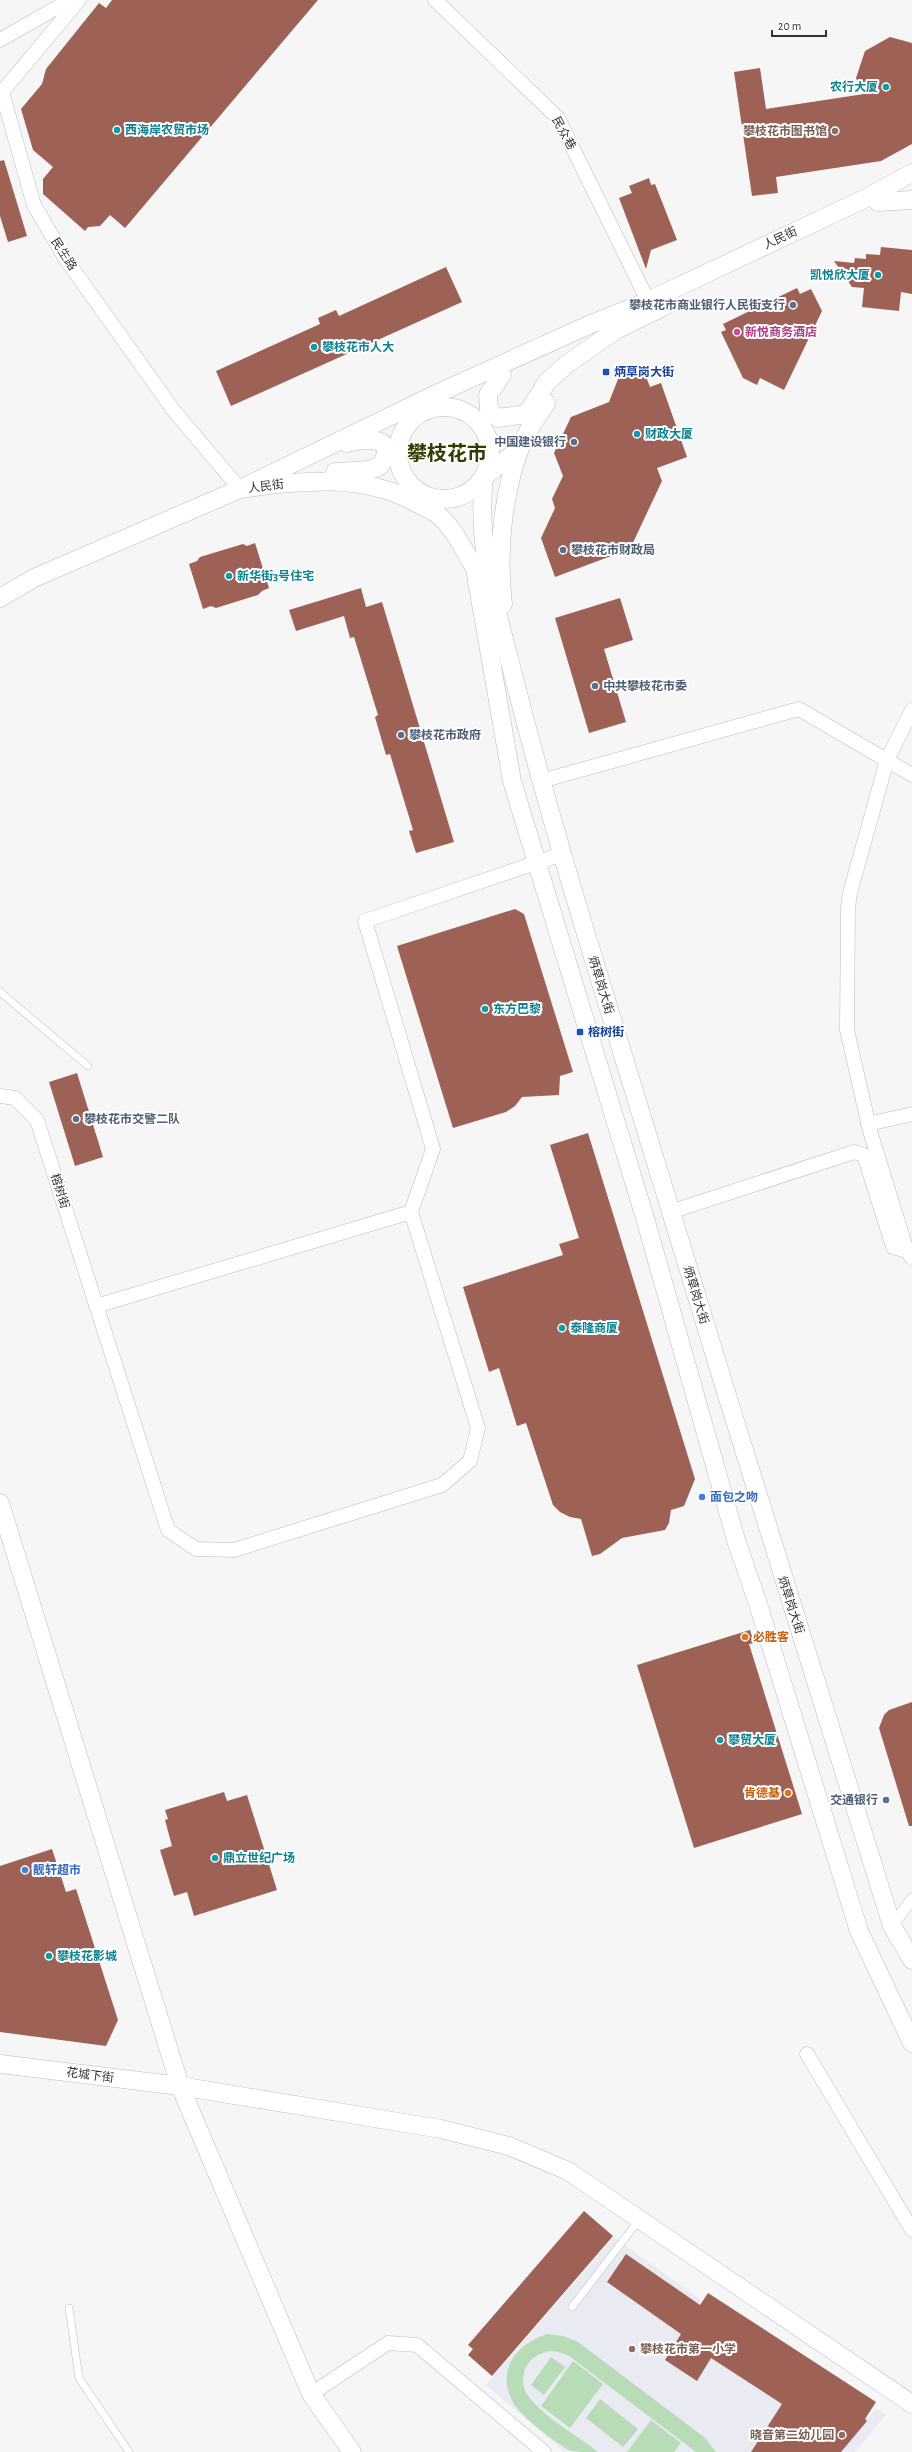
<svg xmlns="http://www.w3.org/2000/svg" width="912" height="2452" font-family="'Alegreya Sans','Noto Sans SC',sans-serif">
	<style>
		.built { fill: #eaeaf3 }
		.green { fill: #b7dcb7 }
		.building { fill: #9e6156 }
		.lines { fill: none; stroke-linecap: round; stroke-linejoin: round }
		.service-casing { stroke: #bcbcbe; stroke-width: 8 }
		.pedestrian-casing { stroke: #bcbcbe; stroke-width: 12 }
		.minor-casing { stroke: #bcbcbe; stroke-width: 15 }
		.tertiary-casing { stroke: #bcbcbe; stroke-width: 19 }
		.service { stroke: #fff; stroke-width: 7 }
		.pedestrian { stroke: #fff; stroke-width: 11 }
		.minor { stroke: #fff; stroke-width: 14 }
		.tertiary { stroke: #fff; stroke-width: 18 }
		.culture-dot { fill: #0f9aa8; stroke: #fff; stroke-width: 1.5 }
		.education-dot { fill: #8d6e63; stroke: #fff; stroke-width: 1.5 }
		.service-dot { fill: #5c6f8a; stroke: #fff; stroke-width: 1.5 }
		.hotel-dot { fill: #d1479c; stroke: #fff; stroke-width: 1.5 }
		.transit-dot { fill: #1a4fb4; stroke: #fff; stroke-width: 1.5 }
		.shop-dot { fill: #3f7fe0; stroke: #fff; stroke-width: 1.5 }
		.food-dot { fill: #e8710a; stroke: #fff; stroke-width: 1.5 }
		.labels { text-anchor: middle; stroke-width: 4; stroke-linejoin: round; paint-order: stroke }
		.culture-label { font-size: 12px; font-weight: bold; fill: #0d838f; stroke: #fff; text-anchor: start }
		.education-label { font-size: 12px; font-weight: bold; fill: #785e54; stroke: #fff; text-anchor: end }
		.street-label { font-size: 12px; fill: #333; stroke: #fff }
		.service-label { font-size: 12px; font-weight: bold; fill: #4e5e75; stroke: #fff; text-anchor: start }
		.hotel-label { font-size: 12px; font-weight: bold; fill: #b23c85; stroke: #fff; text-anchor: start }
		.transit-label { font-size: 12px; font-weight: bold; fill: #164399; stroke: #fff; text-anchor: start }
		.shop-label { font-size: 12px; font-weight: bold; fill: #366cbe; stroke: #fff; text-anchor: start }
		.food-label { font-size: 12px; font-weight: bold; fill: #c56008; stroke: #fff; text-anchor: start }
		.town-label { font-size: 20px; font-weight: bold; fill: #313c00; stroke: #fff }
	</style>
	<rect width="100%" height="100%" fill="#f6f6f7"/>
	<polygon class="built" points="614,2237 701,2300 692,2314 822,2389 868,2418 876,2408 886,2415 855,2452 564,2452 486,2385"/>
	<g class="green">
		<path d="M 548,2334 L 563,2336 L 578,2342 L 704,2437 L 716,2452 L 696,2452 L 569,2356 C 557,2350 546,2349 535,2357 C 522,2365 519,2385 529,2397 C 543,2416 579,2437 598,2452 C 591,2452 577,2452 571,2451 C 559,2446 520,2415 514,2404 C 495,2372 515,2344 548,2334 Z"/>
		<polygon points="551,2357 565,2367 544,2395 531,2385"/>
		<polygon points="573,2361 603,2384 570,2428 541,2406"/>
		<polygon points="600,2399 638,2429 623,2447 586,2418"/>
		<polygon points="651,2420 681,2443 674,2452 627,2452"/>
	</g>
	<g class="building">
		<polygon points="112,0 318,0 125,228 110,215 100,226 88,227 85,231 43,194 43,179 53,167 33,150 21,109 42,84 46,69 99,3 106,8"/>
		<polygon points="890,37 912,43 912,144 881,161 776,177 778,193 752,196 734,72 760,68 766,109 864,94 856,78 865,51"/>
		<polygon points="4,160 27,236 8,242 0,216 0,161"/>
		<polygon points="649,178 651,185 655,184 677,240 651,250 646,269 619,198 632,193 629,186"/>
		<polygon points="881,247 912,250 912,294 901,292 899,311 862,307 864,288 852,287 834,261 854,263 855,258 866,259 866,254 880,255"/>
		<polygon points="446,267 462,302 231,406 216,371 320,324 318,318 336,310 339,316"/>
		<polygon points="797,288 800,294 811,289 822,311 784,390 760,378 757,385 743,378 721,332 726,330 723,324"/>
		<polygon points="642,366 650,387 661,383 687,457 657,468 662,481 630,549 555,577 541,538 555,508 552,499 563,476 554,453 571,417 609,402 620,374"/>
		<polygon points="255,543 269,588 262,591 258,595 216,608 211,606 203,609 189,564 197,561 200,557 243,544 247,546"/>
		<polygon points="361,588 366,607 382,602 454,842 416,853 409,831 413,830 390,754 386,755 375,717 378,715 354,637 350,638 344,616 296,631 289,610"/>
		<polygon points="620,598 633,640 604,649 626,722 589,733 555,618"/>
		<polygon points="515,909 524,914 573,1072 560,1076 559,1095 522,1097 515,1106 506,1112 453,1128 397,946"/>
		<polygon points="77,1073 103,1157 75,1166 49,1082"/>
		<polygon points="588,1133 695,1479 684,1506 671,1510 669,1523 665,1530 622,1538 600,1554 592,1556 581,1519 570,1517 560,1512 553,1505 526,1423 517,1426 499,1368 489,1372 463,1287 563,1255 559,1244 579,1238 550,1145"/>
		<polygon points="750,1630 754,1643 749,1644 802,1814 694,1848 637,1665"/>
		<polygon points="912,1702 912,1826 909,1826 879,1728 884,1715 889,1710"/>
		<polygon points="224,1792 227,1801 247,1795 277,1890 194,1916 187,1892 174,1896 160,1850 172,1846 165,1820 168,1819 165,1810"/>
		<polygon points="52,1849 66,1892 76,1889 118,2020 106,2046 0,2032 0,1866"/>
		<polygon points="584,2211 613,2236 492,2376 468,2355 473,2349 468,2345"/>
		<polygon points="626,2254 700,2305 708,2293 876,2402 865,2419 867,2421 841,2452 751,2452 782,2404 711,2358 697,2381 665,2360 681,2334 607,2282"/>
	</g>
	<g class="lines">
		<defs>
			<g id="service">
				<polyline points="0,992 88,1066"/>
				<polyline points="572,2307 639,2220"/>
				<polyline points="69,2308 79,2378 129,2452"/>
			</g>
			<polyline id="pedestrian" points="892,1926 912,1899"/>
			<g id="minor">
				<polyline points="79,0 2,92 34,205 65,258 174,411 240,489"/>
				<polyline points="435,0 558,118 648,301"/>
				<polyline points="0,40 70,0"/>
				<polyline points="912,710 887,760 850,893 848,908 847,1030 870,1131 907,1251 912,1258"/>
				<polyline points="541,781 799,709 912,775"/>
				<polyline points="0,1096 15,1098 37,1120 168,1530 196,1549 234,1550 442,1485 470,1461 478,1428 411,1212 433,1149 365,921 562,854"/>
				<polyline points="868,1124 912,1114"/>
				<polyline points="670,1212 854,1152 864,1155 893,1247 907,1251"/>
				<polyline points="96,1306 411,1212"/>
				<polyline points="807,2054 912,2230"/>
				<polyline points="311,2394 388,2343 417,2345 544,2452"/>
			</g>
			<g id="tertiary">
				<polyline points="878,202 912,200"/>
				<polyline points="502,375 488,395 489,410 498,418 527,414 547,382 567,364 616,330 663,307"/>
				<circle cx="444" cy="453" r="46"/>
				<path d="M 519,449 L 484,477 C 476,549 497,610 514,678 C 539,776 567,873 597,970 C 694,1289 792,1608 892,1926 L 912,1960"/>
				<path d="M 335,472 L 369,470 L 380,466 C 400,436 367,438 347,443"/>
				<path d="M 240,489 C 301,481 362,472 418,504 C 424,507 432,510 437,514 C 454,528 464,550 475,569 L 512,781 L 645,1218 L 736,1540 L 758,1604 L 859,1931 L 912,2043"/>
				<polyline points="0,598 34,578 240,489 436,394 591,324 648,301 864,199 912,173"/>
				<path d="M 503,604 C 497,555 502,498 519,451 C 524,434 537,418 546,403"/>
				<polyline points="0,1503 180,2086 311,2394 352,2452"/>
				<polyline points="0,2064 180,2086 441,2129 509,2146 568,2171 912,2404"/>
			</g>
		</defs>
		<use href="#service" class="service-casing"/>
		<use href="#pedestrian" class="pedestrian-casing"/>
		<use href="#minor" class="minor-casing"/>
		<use href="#tertiary" class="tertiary-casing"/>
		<use href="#service" class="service"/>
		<use href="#pedestrian" class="pedestrian"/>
		<use href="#minor" class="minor"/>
		<use href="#tertiary" class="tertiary"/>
	</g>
	<g class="culture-dot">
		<circle cx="886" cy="87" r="4"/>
		<circle cx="117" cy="130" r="4"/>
		<circle cx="878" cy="275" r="4"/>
		<circle cx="314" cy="347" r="4"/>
		<circle cx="637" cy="434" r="4"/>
		<circle cx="229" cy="576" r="4"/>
		<circle cx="485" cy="1009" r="4"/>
		<circle cx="562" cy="1328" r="4"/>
		<circle cx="720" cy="1740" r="4"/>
		<circle cx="215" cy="1858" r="4"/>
		<circle cx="49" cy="1956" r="4"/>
	</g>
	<g class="education-dot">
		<circle cx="835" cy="131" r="4"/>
		<circle cx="632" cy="2349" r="4"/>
		<circle cx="842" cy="2435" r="4"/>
	</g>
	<g class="service-dot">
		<circle cx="793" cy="305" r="4"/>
		<circle cx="574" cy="442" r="4"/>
		<circle cx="563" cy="550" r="4"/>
		<circle cx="595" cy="686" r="4"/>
		<circle cx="401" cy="735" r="4"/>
		<circle cx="76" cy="1119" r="4"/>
		<circle cx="886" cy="1800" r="4"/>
	</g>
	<circle class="hotel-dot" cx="737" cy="332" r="4"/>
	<g class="transit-dot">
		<rect x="602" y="368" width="8" height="8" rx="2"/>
		<rect x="576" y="1028" width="8" height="8" rx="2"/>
	</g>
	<g class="shop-dot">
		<circle cx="702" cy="1497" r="4"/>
		<circle cx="25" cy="1870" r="4"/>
	</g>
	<g class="food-dot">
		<circle cx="745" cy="1637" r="4"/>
		<circle cx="788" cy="1793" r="4"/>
	</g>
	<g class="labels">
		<g class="culture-label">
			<text x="878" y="91" text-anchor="end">农行大厦</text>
			<text x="125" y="134">西海岸农贸市场</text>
			<text x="870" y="279" text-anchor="end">凯悦欣大厦</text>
			<text x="322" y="351">攀枝花市人大</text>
			<text x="645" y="438">财政大厦</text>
			<text x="237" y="580">新华街3号住宅</text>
			<text x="493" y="1013">东方巴黎</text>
			<text x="570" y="1332">泰隆商厦</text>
			<text x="728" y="1744">攀贸大厦</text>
			<text x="223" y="1862">鼎立世纪广场</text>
			<text x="57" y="1960">攀枝花影城</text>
		</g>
		<g class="education-label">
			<text x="827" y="135">攀枝花市图书馆</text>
			<text x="640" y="2353" text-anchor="start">攀枝花市第一小学</text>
			<text x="834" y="2439">晓音第二幼儿园</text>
		</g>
		<g class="street-label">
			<text transform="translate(564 133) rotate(61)" y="4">民众巷</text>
			<text transform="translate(780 238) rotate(-25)" y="4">人民街</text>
			<text transform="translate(64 254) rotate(57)" y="4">民生路</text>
			<text transform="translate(266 486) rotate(-7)" y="4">人民街</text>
			<text transform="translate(601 985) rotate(73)" y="4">炳草岗大街</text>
			<text transform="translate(60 1191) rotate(72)" y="4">榕树街</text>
			<text transform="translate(696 1295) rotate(73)" y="4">炳草岗大街</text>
			<text transform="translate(791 1605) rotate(72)" y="4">炳草岗大街</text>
			<text transform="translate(90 2075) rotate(7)" y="4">花城下街</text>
		</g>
		<g class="service-label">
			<text x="785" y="309" text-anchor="end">攀枝花市商业银行人民街支行</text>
			<text x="566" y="446" text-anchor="end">中国建设银行</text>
			<text x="571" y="554">攀枝花市财政局</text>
			<text x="603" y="690">中共攀枝花市委</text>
			<text x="409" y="739">攀枝花市政府</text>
			<text x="84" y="1123">攀枝花市交警二队</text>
			<text x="878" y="1804" text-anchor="end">交通银行</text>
		</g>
		<g class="hotel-label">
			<text x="745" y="336">新悦商务酒店</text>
		</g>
		<g class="transit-label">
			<text x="614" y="376">炳草岗大街</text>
			<text x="588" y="1036">榕树街</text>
		</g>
		<g class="shop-label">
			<text x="710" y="1501">面包之吻</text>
			<text x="33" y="1874">靓轩超市</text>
		</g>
		<g class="food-label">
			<text x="753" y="1641">必胜客</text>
			<text x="780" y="1797" text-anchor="end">肯德基</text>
		</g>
		<g class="town-label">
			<text x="447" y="460">攀枝花市</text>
		</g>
	</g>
	<path d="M772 30v6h54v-6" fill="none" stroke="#333333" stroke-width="2"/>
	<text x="778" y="30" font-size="12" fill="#333333" stroke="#ffffff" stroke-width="3" paint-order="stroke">20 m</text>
</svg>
